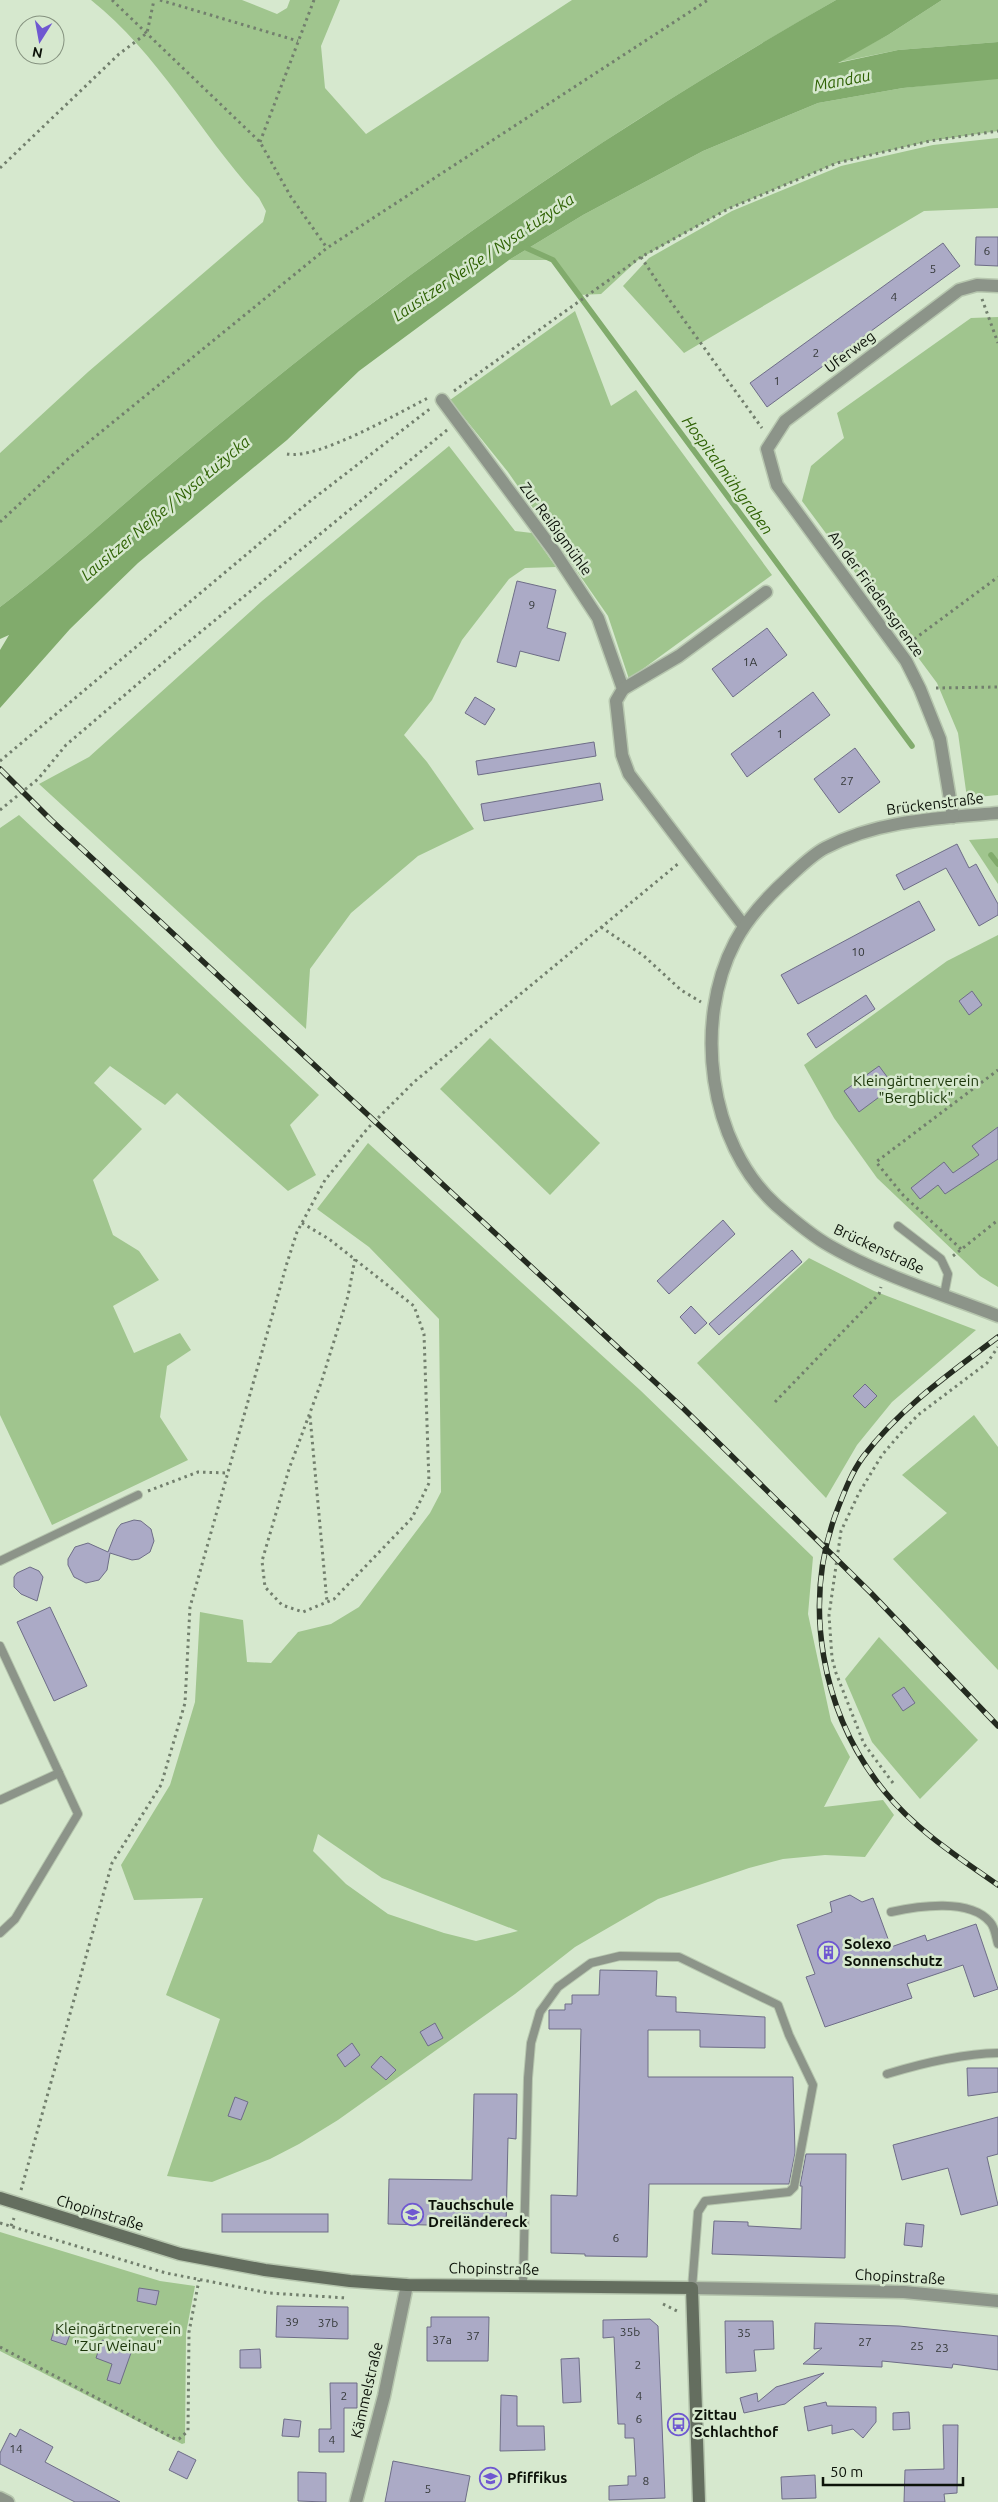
<svg xmlns="http://www.w3.org/2000/svg" width="998" height="2502" font-family="Ubuntu,sans-serif">
	<style>
		.green { fill: #a0c58e; fill-rule: evenodd }
		.water { fill: #81ab6c }
		.lines { fill: none; stroke-linecap: round; stroke-linejoin: round }
		.stream { stroke: #81ab6c; stroke-width: 5.5 }
		.building { fill: #abaac6; stroke: #6e6d87 }
		.service-casing { stroke: #b6c6ae; stroke-width: 10 }
		.minor-casing { stroke: #b6c6ae; stroke-width: 15 }
		.tertiary-casing { stroke: #b6c6ae; stroke-width: 15 }
		.secondary-casing { stroke: #b6c6ae; stroke-width: 15 }
		.path { stroke: #727f6d; stroke-width: 3; stroke-dasharray: 2.5 4; stroke-linecap: butt }
		.service { stroke: #8c9489; stroke-width: 8 }
		.minor { stroke: #8c9489; stroke-width: 12 }
		.tertiary { stroke: #8c9489; stroke-width: 12 }
		.secondary { stroke: #646e5f; stroke-width: 12 }
		.rail-casing { stroke: #242b20; stroke-width: 5.5 }
		.rail { stroke: #d6e8ce; stroke-width: 4; stroke-dasharray: 11; stroke-linecap: butt }
		.labels { text-anchor: middle; stroke-width: 5; stroke-linejoin: round; paint-order: stroke }
		.number-label { font-size: 12px; fill: #343838 }
		.street-label { font-size: 15px; fill: #0c1209; stroke: #d6e8ce }
		.park-label { font-size: 15px; fill: #1a3508; stroke: #d6e8ce }
		.poi-label { font-size: 15px; font-weight: bold; fill: #0c1209; stroke: #d6e8ce; text-anchor: start }
		.water-label { font-size: 16px; font-style: italic; fill: #2f6204; stroke: #d6e8ce }
	</style>
	<rect width="100%" height="100%" fill="#d6e8ce"/>
	<g class="green">
		<path d="M 91,0 L 242,0 L 277,14 L 287,8 L 290,0 L 340,0 L 321,46 L 325,88 L 366,134 L 572,0 L 836,0 C 660,101 489,213 329,336 C 277,377 226,418 176,460 C 117,509 61,561 0,607 L 0,453 L 88,372 L 263,222 L 266,211 L 259,198 C 201,135 159,54 91,0 Z"/>
		<polygon points="942,0 998,0 998,42 898,50 835,63 888,35"/>
		<polygon points="984,79 998,79 998,131 930,141 837,163 728,209 639,259 601,294 579,295 552,260 509,260 583,215 703,151 818,103 903,88"/>
		<polygon points="998,138 998,208 924,211 684,353 623,286 649,258 732,211 841,166 933,145"/>
		<polygon points="575,311 611,406 636,390 772,575 629,679 608,616 508,472 450,400"/>
		<polygon points="998,317 998,795 967,798 958,733 937,683 802,501 811,466 844,438 837,413 971,318"/>
		<polygon points="449,446 515,531 532,533 556,567 525,568 509,579 462,640 432,700 404,735 427,762 474,829 418,856 351,913 310,969 306,1029 39,784 89,757 262,601"/>
		<polygon points="19,815 319,1095 290,1125 316,1175 288,1191 177,1093 165,1105 110,1066 94,1083 142,1129 93,1180 113,1235 139,1251 159,1280 113,1306 134,1353 180,1333 191,1350 167,1366 160,1417 188,1460 52,1525 0,1415 0,828"/>
		<polygon points="998,838 998,884 969,840"/>
		<polygon points="998,935 998,1287 980,1276 877,1178 834,1118 804,1065 947,961"/>
		<polygon points="490,1038 600,1143 550,1195 440,1089"/>
		<path d="M 368,1143 L 640,1390 L 813,1557 L 808,1614 L 831,1721 L 850,1757 L 824,1807 L 883,1800 L 894,1815 L 865,1857 L 825,1855 L 783,1859 L 749,1868 L 658,1899 L 575,1947 L 515,1994 L 338,2120 L 299,2144 L 270,2159 L 212,2182 L 167,2176 L 220,2019 L 166,1995 L 203,1898 L 134,1900 L 121,1865 L 170,1785 L 195,1702 L 200,1612 L 243,1620 L 247,1662 L 271,1663 L 298,1632 L 331,1624 L 359,1607 L 430,1513 L 441,1492 L 439,1319 L 369,1247 L 317,1209 ZM 318,1834 L 382,1878 L 518,1931 L 476,1941 L 444,1933 L 388,1914 L 346,1884 L 313,1851 Z"/>
		<polygon points="809,1258 874,1291 976,1330 892,1402 857,1445 826,1498 697,1363"/>
		<polygon points="974,1415 998,1447 998,1670 893,1559 947,1513 902,1475"/>
		<polygon points="879,1637 978,1740 920,1799 872,1742 845,1679"/>
		<polygon points="0,2232 160,2281 195,2286 186,2333 185,2443 182,2444 0,2351"/>
	</g>
	<path class="water" d="M 836,0 L 942,0 L 888,35 L 838,63 L 898,50 L 998,42 L 998,79 L 903,88 L 818,103 L 703,151 L 583,215 L 509,260 L 359,371 L 287,440 L 138,563 L 70,629 L 0,708 L 0,650 L 9,635 L 0,639 L 0,607 C 61,561 117,509 176,460 C 226,418 277,377 329,336 C 488,214 662,99 836,0 Z"/>
	<g class="lines">
		<g class="stream">
			<polyline points="522,246 553,260 912,746"/>
			<polyline points="991,855 998,864"/>
		</g>
	</g>
	<g class="building">
		<polygon points="976,237 998,237 998,266 975,265"/>
		<polygon points="943,243 960,266 767,407 750,383"/>
		<polygon points="517,581 556,590 547,628 566,633 559,661 520,651 516,667 497,662"/>
		<polygon points="767,628 787,655 733,697 712,669"/>
		<polygon points="813,692 830,715 747,777 731,754"/>
		<polygon points="475,697 495,709 485,725 465,713"/>
		<polygon points="594,742 596,756 478,775 476,761"/>
		<polygon points="855,748 880,782 839,813 814,779"/>
		<polygon points="600,783 603,800 484,821 481,804"/>
		<polygon points="957,844 969,868 976,864 998,904 998,915 979,926 946,868 904,890 896,875"/>
		<polygon points="919,901 935,930 798,1004 781,975"/>
		<polygon points="972,991 982,1005 969,1015 959,1001"/>
		<polygon points="866,995 875,1009 816,1048 807,1034"/>
		<polygon points="879,1066 894,1086 859,1112 844,1091"/>
		<polygon points="998,1127 998,1159 945,1194 938,1185 920,1199 911,1188 944,1162 953,1173 979,1155 972,1146"/>
		<polygon points="723,1220 735,1234 669,1294 657,1281"/>
		<polygon points="792,1250 802,1262 719,1335 709,1324"/>
		<polygon points="691,1306 707,1323 695,1334 680,1317"/>
		<polygon points="865,1384 877,1396 865,1408 853,1396"/>
		<polygon points="134,1520 141,1521 151,1529 154,1541 150,1552 139,1559 132,1560 110,1553 107,1570 99,1580 86,1583 74,1577 68,1565 68,1559 75,1547 88,1543 108,1552 117,1529 121,1524"/>
		<polygon points="30,1567 39,1571 43,1577 37,1601 21,1594 14,1587 14,1577 17,1573"/>
		<polygon points="50,1607 87,1686 54,1701 17,1622"/>
		<polygon points="904,1687 915,1703 903,1711 892,1695"/>
		<polygon points="850,1895 862,1902 873,1898 891,1947 925,1935 927,1941 976,1924 998,1989 974,1997 963,1965 907,1984 912,1998 825,2027 806,1977 815,1974 797,1925 832,1912 830,1902"/>
		<polygon points="600,1970 657,1971 656,1996 676,1997 676,2012 765,2017 765,2048 700,2047 700,2030 648,2030 648,2077 793,2077 795,2153 789,2184 649,2184 647,2257 585,2256 585,2254 551,2253 551,2195 577,2196 581,2029 549,2029 549,2010 565,2010 565,2004 572,2004 572,1995 599,1995"/>
		<polygon points="435,2023 443,2038 428,2046 420,2032"/>
		<polygon points="352,2043 360,2055 345,2067 337,2055"/>
		<polygon points="381,2056 396,2070 386,2080 371,2067"/>
		<polygon points="967,2068 998,2068 998,2092 968,2096"/>
		<polygon points="474,2094 517,2094 516,2139 508,2138 506,2227 388,2224 389,2179 472,2180"/>
		<polygon points="235,2097 248,2102 241,2120 228,2116"/>
		<polygon points="998,2117 998,2154 987,2157 998,2205 961,2215 948,2168 902,2180 893,2145"/>
		<polygon points="806,2154 846,2154 845,2258 712,2254 714,2221 748,2222 748,2226 801,2229 802,2186 800,2186"/>
		<rect x="222" y="2214" width="106" height="18"/>
		<polygon points="906,2223 924,2225 922,2247 904,2245"/>
		<polygon points="139,2288 159,2291 156,2305 137,2301"/>
		<polygon points="277,2306 348,2307 348,2339 276,2337"/>
		<polygon points="431,2317 489,2317 488,2361 427,2361 427,2327 431,2327"/>
		<polygon points="650,2319 658,2326 665,2498 609,2500 609,2486 628,2485 628,2476 636,2476 634,2438 625,2438 625,2424 618,2424 614,2337 603,2338 603,2320"/>
		<polygon points="725,2321 773,2321 774,2349 754,2350 756,2371 726,2373"/>
		<polygon points="815,2323 899,2326 998,2336 998,2370 953,2364 952,2368 882,2361 882,2367 803,2364 822,2348 814,2349"/>
		<polygon points="56,2324 72,2329 66,2345 51,2340"/>
		<polygon points="102,2340 132,2350 120,2384 107,2380 112,2364 96,2358"/>
		<polygon points="260,2349 261,2368 240,2368 240,2350"/>
		<polygon points="579,2358 581,2402 563,2403 561,2359"/>
		<polygon points="824,2373 785,2404 744,2413 740,2398 757,2393 758,2402 776,2387"/>
		<polygon points="330,2383 357,2383 357,2408 344,2408 344,2452 319,2452 319,2429 331,2429"/>
		<polygon points="501,2395 517,2396 517,2426 544,2426 545,2450 500,2451"/>
		<polygon points="826,2402 827,2406 876,2407 876,2422 863,2438 853,2429 832,2434 832,2425 808,2431 804,2407"/>
		<polygon points="909,2412 910,2429 893,2430 893,2413"/>
		<polygon points="284,2419 301,2421 299,2437 282,2436"/>
		<polygon points="943,2425 958,2425 957,2493 944,2494 945,2502 904,2502 905,2470 944,2469"/>
		<polygon points="20,2429 53,2447 45,2462 120,2502 75,2502 0,2464 0,2453 10,2433 16,2437"/>
		<polygon points="178,2451 196,2460 187,2479 169,2470"/>
		<polygon points="393,2461 470,2476 465,2502 385,2502"/>
		<polygon points="298,2472 326,2473 326,2502 298,2501"/>
		<polygon points="815,2475 816,2498 782,2499 781,2477"/>
	</g>
	<g class="lines">
		<defs>
			<g id="service">
				<polyline points="898,1226 941,1259 948,1274 944,1295"/>
				<polyline points="0,1561 138,1495"/>
				<polyline points="0,1646 78,1814 15,1919 0,1933"/>
				<polyline points="0,1800 59,1773"/>
				<path d="M 891,1912 C 918,1906 970,1898 990,1922 C 995,1927 996,1938 998,1944"/>
				<path d="M 887,2074 C 923,2063 960,2054 998,2053"/>
				<polyline points="523,2286 528,2078 531,2043 540,2012 558,1987 591,1963 620,1956 679,1957 778,2005 789,2035 813,2085 794,2187 789,2192 705,2201 698,2212 692,2288"/>
			</g>
			<g id="minor">
				<polyline points="442,400 554,551 598,618 623,689 616,701 622,755 629,774 744,926"/>
				<polyline points="623,689 679,656 766,592"/>
				<path d="M 998,813 C 939,818 879,820 825,848 C 812,855 800,867 789,877 C 768,896 748,917 735,942 C 693,1022 708,1143 776,1205 C 792,1219 812,1236 830,1246 C 882,1276 942,1294 998,1316"/>
				<polyline points="953,817 940,739 920,689 906,661 777,485 767,449 785,421 959,290 977,285 998,286"/>
				<polyline points="0,2498 8,2502"/>
				<polyline points="356,2502 384,2396 407,2285"/>
			</g>
			<polyline id="tertiary" points="692,2288 904,2292 998,2301"/>
			<polyline id="secondary" points="0,2198 180,2254 265,2270 350,2281 407,2285 692,2288 699,2502"/>
		</defs>
		<use href="#service" class="service-casing"/>
		<use href="#minor" class="minor-casing"/>
		<use href="#tertiary" class="tertiary-casing"/>
		<use href="#secondary" class="secondary-casing"/>
		<g class="path">
			<polyline points="112,0 260,142 291,197 327,248"/>
			<polyline points="160,0 298,41"/>
			<polyline points="260,142 314,0"/>
			<polyline points="0,168 119,54 147,33 154,0"/>
			<polyline points="641,257 666,295 762,428"/>
			<polyline points="982,299 998,343"/>
			<polyline points="454,391 641,257 728,209 837,163 930,141 998,131"/>
			<path d="M 287,454 C 318,460 398,413 428,398"/>
			<polyline points="0,522 69,458 327,248 708,0"/>
			<polyline points="909,643 998,577"/>
			<polyline points="936,688 998,687"/>
			<polyline points="0,761 309,502 431,408"/>
			<polyline points="0,810 38,779 66,745 147,676 447,430"/>
			<polyline points="601,927 644,956 681,990 701,1002"/>
			<polyline points="302,1223 329,1239 414,1306 424,1334 429,1483 412,1518 334,1599 303,1612 282,1605 265,1587 262,1561 289,1469 321,1383 348,1296 355,1259"/>
			<polyline points="961,1249 903,1195 876,1162 998,1070"/>
			<polyline points="953,1256 998,1220"/>
			<polyline points="775,1402 879,1294 881,1287"/>
			<polyline points="310,1416 327,1602"/>
			<polyline points="148,1491 198,1472 227,1473"/>
			<polyline points="893,1783 864,1744 836,1673 832,1658 829,1615 841,1531 859,1493 882,1455 900,1434 918,1415 987,1363 998,1347"/>
			<polyline points="21,2190 112,1863 161,1785 185,1703 190,1607 287,1263 297,1232 325,1180 368,1128 414,1082 679,863"/>
			<polyline points="0,2223 166,2273 269,2293 347,2298"/>
			<polyline points="11,2226 14,2218"/>
			<polyline points="663,2304 677,2311"/>
			<polyline points="0,2347 175,2439 179,2439 188,2431 189,2332 199,2280"/>
		</g>
		<use href="#service" class="service"/>
		<use href="#minor" class="minor"/>
		<use href="#tertiary" class="tertiary"/>
		<use href="#secondary" class="secondary"/>
		<defs>
			<g id="rail">
				<polyline points="0,769 51,820 684,1409 871,1593 998,1726"/>
				<path d="M 998,1337 C 949,1374 900,1408 863,1457 C 852,1472 845,1490 838,1508 C 801,1602 821,1714 885,1792 C 916,1830 958,1857 998,1885"/>
			</g>
		</defs>
		<use href="#rail" class="rail-casing"/>
		<use href="#rail" class="rail"/>
	</g>
	<defs>
		<symbol id="building-ring" viewBox="-11 -11 22 22"><circle r="9.5" fill="#d6e8ce" stroke="#6f58d1" stroke-width="1.5"/><path d="M-4-6H4V6H1V3H-1V6H-4ZM-2.5-4.3h1.7v1.8h-1.7ZM.8-4.3h1.7v1.8H.8ZM-2.5-1h1.7V.8h-1.7ZM.8-1h1.7V.8H.8Z" fill="#6f58d1"/></symbol>
		<symbol id="school-ring" viewBox="-11 -11 22 22"><circle r="9.5" fill="#d6e8ce" stroke="#6f58d1" stroke-width="1.5"/><path d="M0-5L7-2L0 1L-7-2ZM-4 1L0 2.5L4 1V4Q0 6-4 4Z" fill="#6f58d1"/></symbol>
		<symbol id="bus-ring" viewBox="-11 -11 22 22"><circle r="9.5" fill="#d6e8ce" stroke="#6f58d1" stroke-width="1.5"/><path d="M-5-6H5V4H4V6H2V4H-2V6H-4V4H-5ZM-3.5-4V0h7V-4ZM-3.5 1.2v1.5H-2V1.2ZM2 1.2v1.5H3.5V1.2Z" fill="#6f58d1"/></symbol>
	</defs>
	<g fill-rule="evenodd">
		<use href="#building-ring" x="816" y="1940" width="25" height="25"/>
		<use href="#school-ring" x="400" y="2202" width="25" height="25"/>
		<use href="#bus-ring" x="666" y="2412" width="25" height="25"/>
		<use href="#school-ring" x="478" y="2466" width="25" height="25"/>
	</g>
	<g class="labels">
		<g class="number-label">
			<text x="987" y="255">6</text>
			<text x="933" y="273">5</text>
			<text x="894" y="301">4</text>
			<text x="816" y="357">2</text>
			<text x="777" y="385">1</text>
			<text x="532" y="609">9</text>
			<text x="750" y="666">1A</text>
			<text x="780" y="738">1</text>
			<text x="847" y="785">27</text>
			<text x="858" y="956">10</text>
			<text x="616" y="2242">6</text>
			<text x="292" y="2326">39</text>
			<text x="328" y="2327">37b</text>
			<text x="630" y="2336">35b</text>
			<text x="744" y="2337">35</text>
			<text x="473" y="2340">37</text>
			<text x="442" y="2344">37a</text>
			<text x="865" y="2346">27</text>
			<text x="917" y="2350">25</text>
			<text x="942" y="2352">23</text>
			<text x="638" y="2369">2</text>
			<text x="344" y="2400">2</text>
			<text x="639" y="2400">4</text>
			<text x="639" y="2423">6</text>
			<text x="332" y="2444">4</text>
			<text x="16" y="2453">14</text>
			<text x="646" y="2485">8</text>
			<text x="428" y="2493">5</text>
		</g>
		<g class="street-label">
			<text transform="translate(850 352) rotate(-37)" y="5">Uferweg</text>
			<text transform="translate(556 529) rotate(54)" y="5">Zur Reißigmühle</text>
			<text transform="translate(876 594) rotate(54)" y="5">An der Friedensgrenze</text>
			<text transform="translate(935 804) rotate(-7)" y="5">Brückenstraße</text>
			<text transform="translate(879 1249) rotate(25)" y="5">Brückenstraße</text>
			<text transform="translate(100 2213) rotate(17)" y="5">Chopinstraße</text>
			<text transform="translate(494 2269) rotate(1)" y="5">Chopinstraße</text>
			<text transform="translate(900 2277) rotate(3)" y="5">Chopinstraße</text>
			<text transform="translate(367 2390) rotate(-77)" y="5">Kämmelstraße</text>
		</g>
		<g class="park-label">
			<text x="916" y="1086">Kleingärtnerverein<tspan x="916" dy="17">"Bergblick"</tspan></text>
			<text x="118" y="2334">Kleingärtnerverein<tspan x="118" dy="17">"Zur Weinau"</tspan></text>
		</g>
		<g class="poi-label">
			<text x="844" y="1949">Solexo<tspan x="844" dy="17">Sonnenschutz</tspan></text>
			<text x="428" y="2210">Tauchschule<tspan x="428" dy="17">Dreiländereck</tspan></text>
			<text x="694" y="2420">Zittau<tspan x="694" dy="17">Schlachthof</tspan></text>
			<text x="507" y="2483">Pfiffikus</text>
		</g>
		<g class="water-label">
			<text transform="translate(842 80) rotate(-11)" y="6">Mandau</text>
			<text transform="translate(483 257) rotate(-34)" y="6">Lausitzer Neiße / Nysa Łużycka</text>
			<text transform="translate(728 475) rotate(54)" y="6">Hospitalmühlgraben</text>
			<text transform="translate(165 508) rotate(-40)" y="6">Lausitzer Neiße / Nysa Łużycka</text>
		</g>
	</g>
	<g transform="translate(40 40) rotate(191)"><circle r="24" fill="#d6e8ce" stroke="#85927f"/>
	<path d="M0-4L9 19L0 12L-9 19Z" fill="#6f58d1"/>
	<text y="-8" font-size="14" font-weight="bold" text-anchor="middle" fill="#0c1209">N</text>
	</g>
	<path d="M823 2477v8h140v-8" fill="none" stroke="#0c1209" stroke-width="2.5"/>
	<text x="830" y="2477" font-size="15" fill="#0c1209" stroke="#d6e8ce" stroke-width="4" paint-order="stroke">50 m</text>
</svg>
